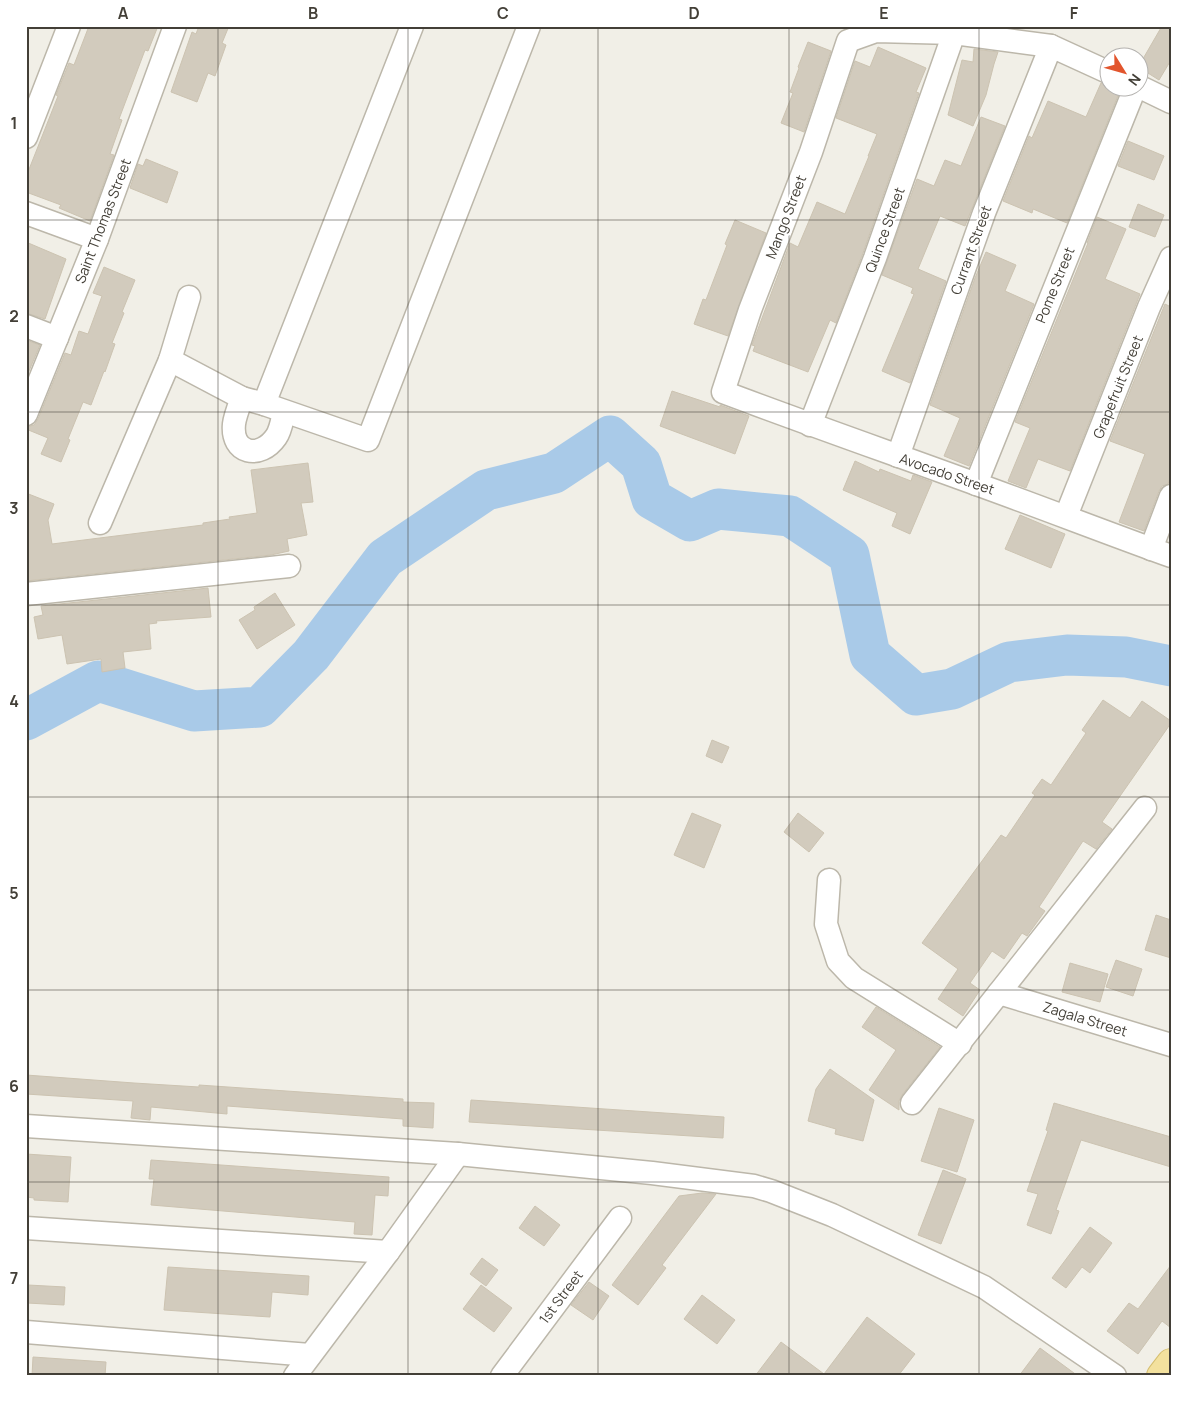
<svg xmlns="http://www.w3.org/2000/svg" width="1197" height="1402" font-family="Manrope,sans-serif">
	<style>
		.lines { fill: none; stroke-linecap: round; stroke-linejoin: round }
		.river { stroke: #a9cae8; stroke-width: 41 }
		.building { fill: #d2cbbd; stroke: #ccc3b1 }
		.minor-casing { stroke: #bcb7aa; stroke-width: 25 }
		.major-casing { stroke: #d6bf70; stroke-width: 30 }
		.minor { stroke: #fff; stroke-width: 22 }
		.major { stroke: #f3e19e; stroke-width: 28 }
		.grid { fill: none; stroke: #433f37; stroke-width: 1; stroke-opacity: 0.55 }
		.labels { text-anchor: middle; stroke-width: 4.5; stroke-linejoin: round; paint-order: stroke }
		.street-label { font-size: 14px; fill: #433f37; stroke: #fff }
		.neatline { fill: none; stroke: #433f37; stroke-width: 2 }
		.grid-label { font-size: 16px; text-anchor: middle; font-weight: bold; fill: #433f37 }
	</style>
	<rect width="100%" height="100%" fill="#f1efe7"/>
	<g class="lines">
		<polyline class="river" points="26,720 98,681 194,711 260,707 311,655 385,558 486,490 554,473 610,436 641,464 652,499 690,521 718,509 790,516 849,555 870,655 916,695 952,689 1009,662 1067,655 1126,657 1171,666"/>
	</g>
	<g class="building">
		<polygon points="89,26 158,26 148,51 145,50 119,119 122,120 110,154 114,155 90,221 59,208 61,205 26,192 26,177 58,96 56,95 69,63 74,65"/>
		<polygon points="199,26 229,26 222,43 226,45 215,76 208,73 197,102 171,92 192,32 196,34"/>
		<polygon points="1162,26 1171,26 1171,60 1159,80 1140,68 1140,64"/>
		<polygon points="808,42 831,51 804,132 781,123 793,93 790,92 799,68 798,67"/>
		<polygon points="878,47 926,68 916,92 919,93 863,253 836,323 830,320 808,372 753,351 755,346 752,345 790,243 798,247 817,202 845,214 869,156 868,156 877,134 836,118 855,61 870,67"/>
		<polygon points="974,49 998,52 994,64 986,95 973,126 948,115 962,60 973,62"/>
		<polygon points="1101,83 1110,86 1110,88 1121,88 1067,223 1033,209 1032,213 1003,201 1029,136 1032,138 1048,101 1086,117"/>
		<polygon points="981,117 1005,126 965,226 940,216 918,269 946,281 910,383 882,371 914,294 911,293 913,288 882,275 917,179 934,186 945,160 961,166"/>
		<polygon points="1128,141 1164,156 1154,180 1118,166"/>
		<polygon points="146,159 178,172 167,203 130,188 138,164 143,166"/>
		<polygon points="1138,204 1164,215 1155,237 1129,227"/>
		<polygon points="1097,217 1126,229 1105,279 1140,294 1070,471 1038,459 1026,488 1008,481 1030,428 1015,422 1088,243 1087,243"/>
		<polygon points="735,220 766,233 728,336 694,324 703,299 706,300 727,245 725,244"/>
		<polygon points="26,242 66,259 45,319 26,313"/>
		<polygon points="986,252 1016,265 1005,291 1034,304 969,466 944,456 960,418 930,405 975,278"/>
		<polygon points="104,267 135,280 122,312 124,313 112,343 115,344 105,372 104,371 91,405 83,402 68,439 70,440 61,462 41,454 48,438 26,429 26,427 34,425 38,419 65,353 71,355 79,331 88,334 102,296 93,293"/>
		<polygon points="1165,304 1171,307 1171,475 1168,484 1162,486 1159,491 1144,531 1119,522 1145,454 1110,441"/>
		<polygon points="26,340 40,345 26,378"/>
		<polygon points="672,391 720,407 720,405 749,416 735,454 660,426"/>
		<polygon points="855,461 879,472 880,469 911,481 913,475 932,482 910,534 892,526 897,513 843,490"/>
		<polygon points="308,463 313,502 301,503 307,535 287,539 289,551 271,555 26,581 26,493 54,504 48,520 52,544 203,525 203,523 230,519 229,517 257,513 251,470"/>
		<polygon points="1020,515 1065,534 1051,568 1005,549"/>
		<polygon points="208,588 211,617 156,621 157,623 149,624 151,649 123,652 125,668 102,672 101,659 67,664 62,635 38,639 34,617 43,615 41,606"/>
		<polygon points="275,593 295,625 257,649 239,620 255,610 254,607"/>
		<polygon points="1103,700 1130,718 1142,701 1171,721 1171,723 1102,822 1112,829 1096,849 1083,841 1039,907 1045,911 1027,936 1022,933 1004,959 992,951 970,983 980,990 963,1016 938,999 958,969 922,943 1001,835 1006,838 1035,795 1032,793 1042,779 1051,785 1086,733 1082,730"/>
		<polygon points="712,740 729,747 722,763 706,756"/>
		<polygon points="692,813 721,825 704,868 674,855"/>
		<polygon points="798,813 824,833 809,852 784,832"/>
		<polygon points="1156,915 1171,920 1171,958 1145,950"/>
		<polygon points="1116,960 1142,969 1133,996 1106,987"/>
		<polygon points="1070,963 1108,974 1100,1002 1062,992"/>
		<polygon points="876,1007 940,1047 902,1095 899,1101 899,1110 869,1090 896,1050 862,1027"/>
		<polygon points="830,1069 874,1100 863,1141 835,1134 836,1129 808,1121 816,1089"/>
		<polygon points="26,1075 134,1083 199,1087 199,1085 403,1099 403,1102 434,1103 433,1128 403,1126 403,1119 227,1106 227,1114 151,1107 150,1120 131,1118 133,1101 26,1094"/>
		<polygon points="471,1100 724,1117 723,1138 469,1122"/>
		<polygon points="1054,1103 1171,1137 1171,1167 1081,1140 1056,1210 1059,1211 1051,1234 1027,1225 1038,1194 1027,1191 1048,1131 1046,1130"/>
		<polygon points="939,1108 974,1120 957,1172 921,1161"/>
		<polygon points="26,1154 71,1157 68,1202 34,1200 34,1198 26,1197"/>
		<polygon points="151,1160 389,1177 388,1196 375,1195 372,1235 354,1234 355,1222 151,1205 154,1179 149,1179"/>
		<polygon points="943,1170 966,1179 941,1244 918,1235"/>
		<polygon points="702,1193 716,1194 662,1265 666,1268 638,1305 612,1285 679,1196"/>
		<polygon points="535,1206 560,1225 544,1246 519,1228"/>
		<polygon points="1090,1227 1112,1243 1090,1273 1082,1267 1066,1288 1052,1278"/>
		<polygon points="482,1258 498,1270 486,1286 470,1274"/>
		<polygon points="1171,1265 1171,1328 1162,1321 1138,1354 1107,1331 1129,1303 1138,1309"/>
		<polygon points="168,1267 309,1276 308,1295 272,1292 270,1317 164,1310"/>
		<polygon points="589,1282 609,1296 593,1320 571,1305"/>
		<polygon points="28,1285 65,1287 64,1305 27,1303"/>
		<polygon points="481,1285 512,1308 494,1332 463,1309"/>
		<polygon points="702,1295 735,1320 717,1344 684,1319"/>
		<polygon points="867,1317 915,1354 898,1376 755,1376 781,1342 824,1374"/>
		<polygon points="1040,1348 1078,1376 1019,1376"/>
		<polygon points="33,1357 106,1362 105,1376 32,1376"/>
	</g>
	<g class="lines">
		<defs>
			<g id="minor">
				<path d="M 1110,73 L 1051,46 L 954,33 L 876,31 L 848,41 L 811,152 L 750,310 L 723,392 C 808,424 894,454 979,485 C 1043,508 1107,533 1171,556"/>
				<polyline points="1140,87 1171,102"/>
				<polyline points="26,137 69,26"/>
				<polyline points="26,213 97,239"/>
				<polyline points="26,326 57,338"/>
				<polyline points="170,360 242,398 264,404 368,440 529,26"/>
				<path d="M 242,398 C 239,406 235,416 234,424 C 231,454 260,460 276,437 C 281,430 282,420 284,412"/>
				<polyline points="264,404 412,26"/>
				<polyline points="26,414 97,239 175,26"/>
				<polyline points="810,425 875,258 954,33"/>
				<polyline points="898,456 984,213 1051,46"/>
				<polyline points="976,484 1135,88"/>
				<polyline points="1066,516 1149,307 1171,258"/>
				<polyline points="100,523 170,360 189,297"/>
				<polyline points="1151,549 1171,496"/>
				<polyline points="26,594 289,566"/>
				<polyline points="829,880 826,924 838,961 854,978 960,1044"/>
				<polyline points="999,993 1171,1045"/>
				<polyline points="912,1103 1145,808"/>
				<polyline points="26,1126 458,1154 652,1173 754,1186 771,1191 832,1215 984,1287 1115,1376"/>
				<polyline points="26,1228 388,1252"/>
				<polyline points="26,1332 310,1355"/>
				<polyline points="295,1376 388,1252 458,1154"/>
				<polyline points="502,1376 620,1218"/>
			</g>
			<polyline id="major" points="1161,1376 1171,1363"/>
		</defs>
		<use href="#minor" class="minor-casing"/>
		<use href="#major" class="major-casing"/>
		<use href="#minor" class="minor"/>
		<use href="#major" class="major"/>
	</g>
	<path class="grid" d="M 218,26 L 218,1376M 408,26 L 408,1376M 598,26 L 598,1376M 789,26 L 789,1376M 979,26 L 979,1376M 26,220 L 1171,220M 26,412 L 1171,412M 26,605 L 1171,605M 26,797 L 1171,797M 26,990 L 1171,990M 26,1182 L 1171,1182"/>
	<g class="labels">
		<g class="street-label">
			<text transform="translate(786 217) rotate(-69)" y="5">Mango Street</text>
			<text transform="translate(103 221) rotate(-69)" y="5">Saint Thomas Street</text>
			<text transform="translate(885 230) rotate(-70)" y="5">Quince Street</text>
			<text transform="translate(971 250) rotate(-70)" y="5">Currant Street</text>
			<text transform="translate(1055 285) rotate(-68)" y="5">Pome Street</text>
			<text transform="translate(1118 387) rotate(-68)" y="5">Grapefruit Street</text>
			<text transform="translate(947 474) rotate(19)" y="5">Avocado Street</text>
			<text transform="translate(1085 1019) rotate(17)" y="5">Zagala Street</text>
			<text transform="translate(561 1297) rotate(-53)" y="5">1st Street</text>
		</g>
	</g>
	<rect width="1197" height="1402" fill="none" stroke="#ffffff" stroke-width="55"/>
	<g transform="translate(1124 72) rotate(127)"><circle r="24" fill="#ffffff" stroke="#b4b2af"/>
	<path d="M0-4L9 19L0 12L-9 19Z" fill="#e2552d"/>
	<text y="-8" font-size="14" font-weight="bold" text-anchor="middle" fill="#433f37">N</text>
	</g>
	<rect x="28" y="28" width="1142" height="1346" class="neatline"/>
	<g class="grid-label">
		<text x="123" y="19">A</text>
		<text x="313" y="19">B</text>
		<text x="503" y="19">C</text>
		<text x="694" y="19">D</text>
		<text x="884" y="19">E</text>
		<text x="1074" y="19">F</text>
		<text x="14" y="129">1</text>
		<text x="14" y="322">2</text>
		<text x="14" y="514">3</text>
		<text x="14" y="707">4</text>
		<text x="14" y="899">5</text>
		<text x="14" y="1092">6</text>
		<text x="14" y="1284">7</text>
	</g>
</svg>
